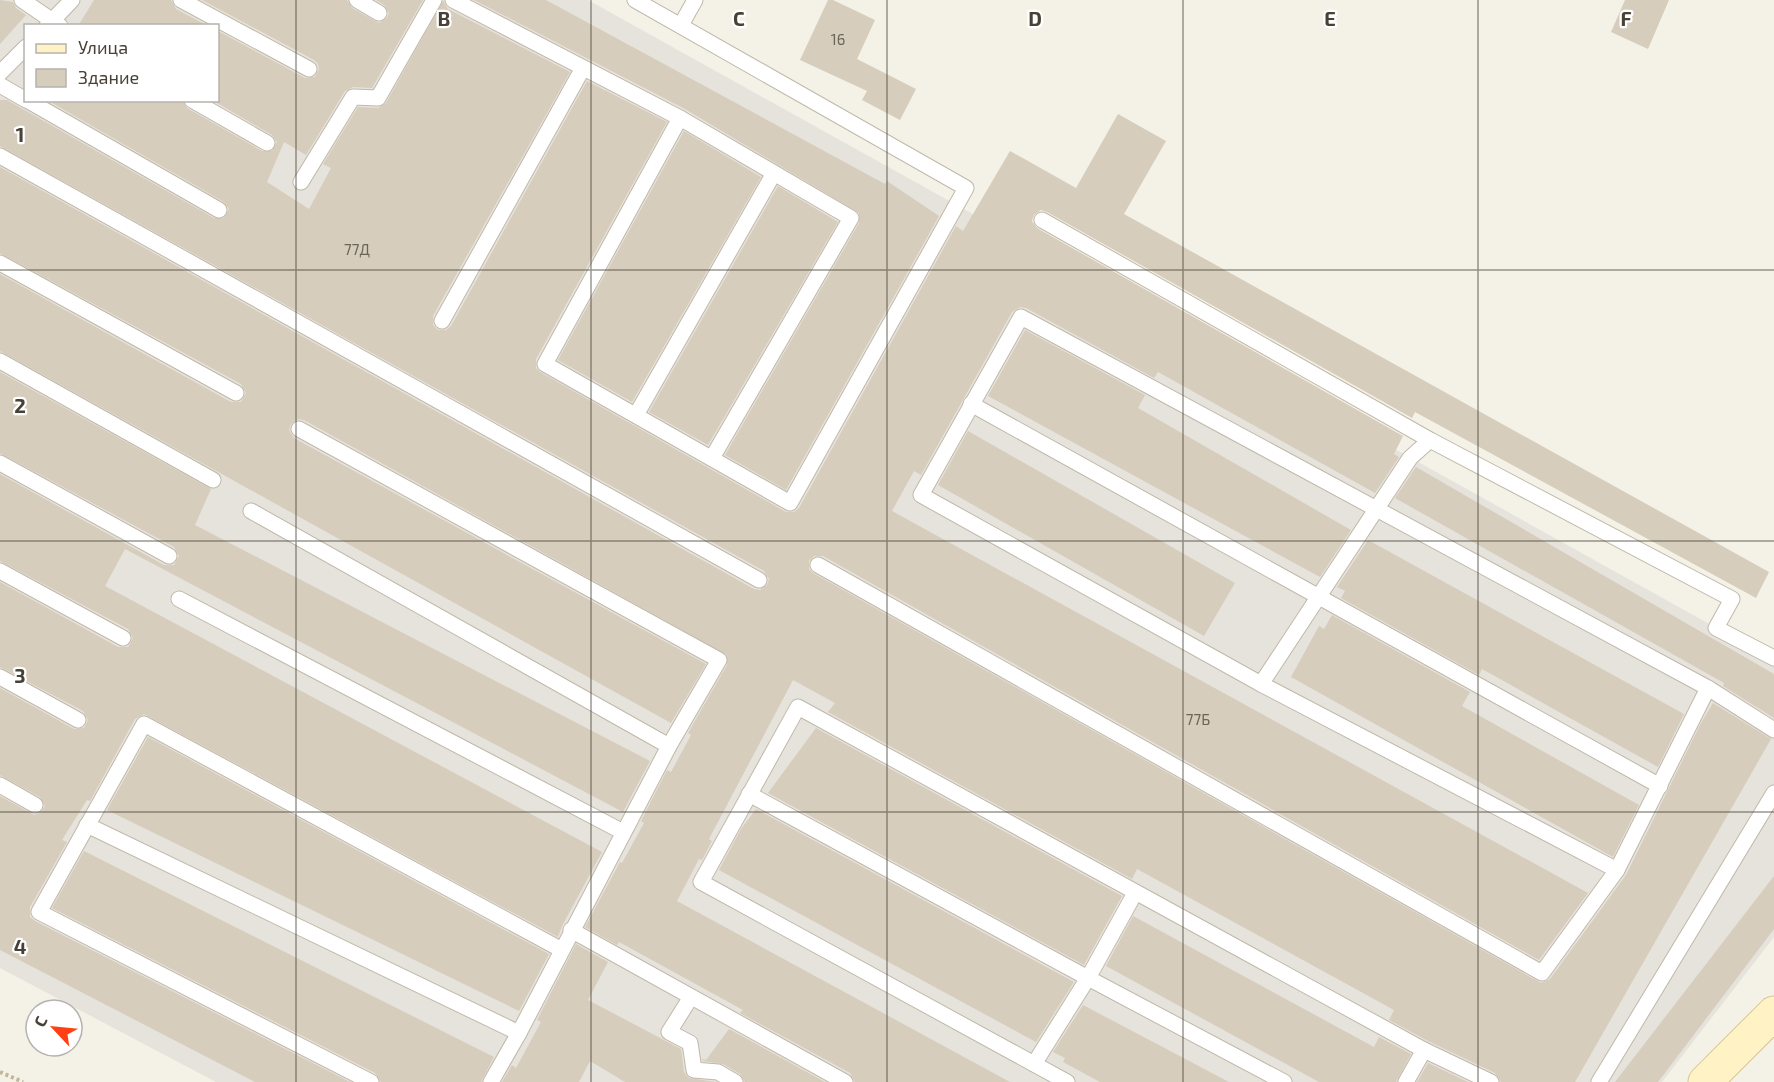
<svg xmlns="http://www.w3.org/2000/svg" width="1774" height="1082" font-family="'Exo 2',sans-serif">
	<style>
		.industrial { fill: #e6e2dc; fill-rule: evenodd }
		.building { fill: #d6cdbc }
		.lines { fill: none; stroke-linecap: round; stroke-linejoin: round }
		.service-casing { stroke: #c0b9a9; stroke-width: 17 }
		.secondary-casing { stroke: #d5c696; stroke-width: 35 }
		.path { stroke: #c2b59a; stroke-width: 4; stroke-dasharray: 3 3; stroke-linecap: butt }
		.service { stroke: #fff; stroke-width: 15 }
		.secondary { stroke: #fff3c6; stroke-width: 33 }
		.grid { fill: none; stroke: #474136; stroke-width: 1.5; stroke-opacity: 0.55 }
		.labels { text-anchor: middle; stroke-width: 4.5; stroke-linejoin: round; paint-order: stroke }
		.number-label { font-size: 15px; fill: #6b6458 }
		.grid-label { font-size: 20px; text-anchor: middle; font-weight: bold; fill: #474136; stroke: #fff; stroke-width: 4.5; stroke-linejoin: round; paint-order: stroke }
	</style>
	<rect width="100%" height="100%" fill="#f4f1e7"/>
	<path class="industrial" d="M 0,0 L 588,0 L 1774,660 L 1774,937 L 1662,1082 L 216,1082 L 0,968 ZM 26,26 L 218,26 L 218,100 L 26,100 Z"/>
	<g class="building">
		<polygon points="0,0 13,2 16,8 26,15 0,44"/>
		<polygon points="94,0 171,0 176,9 208,26 78,26"/>
		<polygon points="202,0 347,0 352,8 379,23 387,18 389,13 384,5 376,0 423,0 372,88 353,87 345,91 306,155 284,142 267,182 309,209 331,168 323,164 358,107 378,108 386,103 443,1 448,9 570,72 433,316 433,325 438,330 446,330 451,326 587,81 667,122 536,359 536,368 540,372 786,512 794,512 799,508 956,226 963,231 1010,151 1076,188 1118,114 1166,141 1124,214 1769,572 1756,598 1415,412 1412,418 1047,212 1041,210 1034,215 1032,221 1037,228 1403,436 1394,454 1399,457 1375,493 1158,372 1154,378 1026,308 1020,307 1012,312 921,475 914,471 892,511 1588,893 1539,960 823,556 814,556 809,561 809,569 813,573 1541,983 1550,979 1626,875 1701,723 1713,703 1771,739 1575,1082 1501,1082 1495,1073 1428,1041 1389,1020 1394,1010 1137,869 1132,879 828,712 835,703 793,680 709,839 712,841 702,860 699,859 677,901 1010,1082 855,1082 850,1073 740,1013 743,1010 619,942 617,945 585,927 620,862 622,863 644,823 641,821 667,770 671,772 691,735 688,733 727,665 727,655 304,420 298,419 291,424 289,430 294,438 706,664 671,723 0,351 0,274 231,402 241,402 246,393 241,384 0,253 0,167 754,589 760,590 767,585 769,579 764,571 0,146 0,100 7,100 214,218 224,218 229,209 224,202 47,100 182,100 187,108 262,151 272,151 277,142 272,135 212,100 218,100 218,31 305,78 315,77 319,69 318,64 314,60"/>
		<polygon points="474,0 546,0 885,184 887,181 939,216 786,490 725,455 859,223 859,213 685,109"/>
		<polygon points="828,0 833,0 875,20 857,59 916,89 900,120 862,100 867,91 800,60"/>
		<polygon points="1625,0 1669,0 1648,49 1611,32"/>
		<polygon points="684,131 761,177 632,402 558,360"/>
		<polygon points="778,186 838,222 708,445 649,412"/>
		<polygon points="1025,330 1145,395 1138,408 1351,530 1320,577 988,396"/>
		<polygon points="0,372 211,489 195,525 650,761 623,812 125,549 105,586 602,852 562,926 558,937 144,714 135,719 90,801 87,800 62,840 67,842 30,907 30,917 35,921 350,1082 255,1082 0,950 0,796 34,815 40,813 45,806 40,797 0,775 0,688 74,729 84,728 88,720 83,711 0,667 0,582 118,647 128,647 133,638 128,629 0,561 0,474 164,565 174,565 179,556 174,547 0,453"/>
		<polygon points="968,431 1235,583 1204,636 938,485"/>
		<polygon points="1416,467 1774,674 1774,718 1723,686 1724,683 1395,498"/>
		<polygon points="1368,540 1684,714 1658,767 1482,669 1479,675 1341,598 1345,591 1337,587"/>
		<polygon points="1332,615 1470,692 1462,706 1639,805 1613,857 1291,677 1319,626 1324,629"/>
		<polygon points="816,728 1122,896 1084,965 768,793"/>
		<polygon points="148,737 549,954 519,1011 107,810"/>
		<polygon points="756,809 1074,982 1036,1042 719,870 741,829"/>
		<polygon points="84,851 494,1057 481,1082 381,1082 375,1073 52,908"/>
		<polygon points="1774,876 1774,929 1658,1082 1615,1082"/>
		<polygon points="1133,916 1374,1047 1379,1037 1411,1054 1396,1082 1319,1082 1106,966"/>
		<polygon points="576,944 608,962 588,1000 681,1049 684,1072 689,1078 716,1082 625,1082 590,1061 579,1082 502,1082 512,1065 516,1068 541,1022 537,1020"/>
		<polygon points="1083,1005 1229,1082 1100,1082 1063,1062 1065,1058 1053,1052"/>
		<polygon points="729,1029 825,1082 745,1082 740,1074 723,1064 703,1061 702,1059 706,1060"/>
		<polygon points="1428,1063 1468,1082 1417,1082"/>
	</g>
	<g class="lines">
		<defs>
			<g id="service">
				<polyline points="22,0 60,26"/>
				<polyline points="181,0 309,69"/>
				<polyline points="357,0 379,13"/>
				<polyline points="453,0 680,118 851,218 712,458"/>
				<polyline points="635,0 966,188 790,503 545,364 680,118"/>
				<polyline points="681,25 695,0"/>
				<polyline points="47,26 72,0"/>
				<polyline points="0,73 26,47"/>
				<polyline points="0,85 26,100"/>
				<polyline points="27,100 219,210"/>
				<polyline points="192,100 267,143"/>
				<polyline points="0,156 759,580"/>
				<polyline points="301,182 353,97 378,98 434,0"/>
				<polyline points="1042,220 1430,440 1732,599 1716,628 1774,658"/>
				<polyline points="0,263 236,393"/>
				<polyline points="442,321 583,68"/>
				<polyline points="0,361 213,480"/>
				<polyline points="971,404 1660,786"/>
				<polyline points="636,415 774,173"/>
				<polyline points="299,429 719,660 669,746 519,1033 491,1082"/>
				<polyline points="0,463 169,556"/>
				<polyline points="251,511 669,746"/>
				<polyline points="818,565 1542,973 1617,870 1708,688"/>
				<polyline points="0,571 123,638"/>
				<polyline points="179,599 623,832"/>
				<polyline points="0,677 78,720"/>
				<polyline points="1261,684 1410,458 1430,440"/>
				<polyline points="0,785 35,805"/>
				<polyline points="749,794 1088,978 1284,1082"/>
				<polyline points="87,825 519,1033"/>
				<polyline points="1617,870 1261,684 921,495 1021,317 1708,688 1774,730"/>
				<polyline points="571,930 845,1082"/>
				<polyline points="691,997 669,1032 690,1043 694,1070 718,1072 735,1082"/>
				<polyline points="1034,1064 1088,978 1135,893"/>
				<polyline points="371,1082 39,912 144,724 562,950"/>
				<polyline points="1067,1082 701,882 798,707 1424,1050 1491,1082"/>
				<polyline points="1406,1082 1424,1050"/>
				<polyline points="1599,1082 1774,793"/>
			</g>
			<polyline id="secondary" points="1705,1082 1774,1013"/>
		</defs>
		<use href="#service" class="service-casing"/>
		<use href="#secondary" class="secondary-casing"/>
		<polyline class="path" points="0,1072 23,1082"/>
		<use href="#service" class="service"/>
		<use href="#secondary" class="secondary"/>
	</g>
	<path class="grid" d="M 296,0 L 296,1082M 591,0 L 591,1082M 887,0 L 887,1082M 1183,0 L 1183,1082M 1478,0 L 1478,1082M 0,270 L 1774,270M 0,541 L 1774,541M 0,812 L 1774,812"/>
	<g class="labels">
		<g class="number-label">
			<text x="838" y="45">16</text>
			<text x="357" y="255">77Д</text>
			<text x="1198" y="725">77Б</text>
		</g>
	</g>
	<g class="grid-label">
		<text x="444" y="26">B</text>
		<text x="739" y="26">C</text>
		<text x="1035" y="26">D</text>
		<text x="1330" y="26">E</text>
		<text x="1626" y="26">F</text>
		<text x="20" y="142">1</text>
		<text x="20" y="413">2</text>
		<text x="20" y="683">3</text>
		<text x="20" y="954">4</text>
	</g>
	<rect x="24" y="24" width="195" height="78" fill="#ffffff" stroke="#b5b3af" stroke-width="1.5"/>
	<rect x="36" y="44" width="30" height="9" fill="#fff3c6" stroke="#b5b3af" stroke-width="1.5"/>
	<text x="78" y="54" font-size="18" fill="#474136">Улица</text>
	<rect x="36" y="69" width="30" height="18" fill="#d6cdbc" stroke="#b5b3af" stroke-width="1.5"/>
	<text x="78" y="84" font-size="18" fill="#474136">Здание</text>
	<g transform="translate(54 1028) rotate(296)"><circle r="28" fill="#ffffff" stroke="#b5b3af" stroke-width="1.5"/>
	<path d="M0-4.5L10 22L0 15L-10 22Z" fill="#fe4014"/>
	<text y="-9" font-size="16" font-weight="bold" text-anchor="middle" fill="#474136">С</text>
	</g>
</svg>
